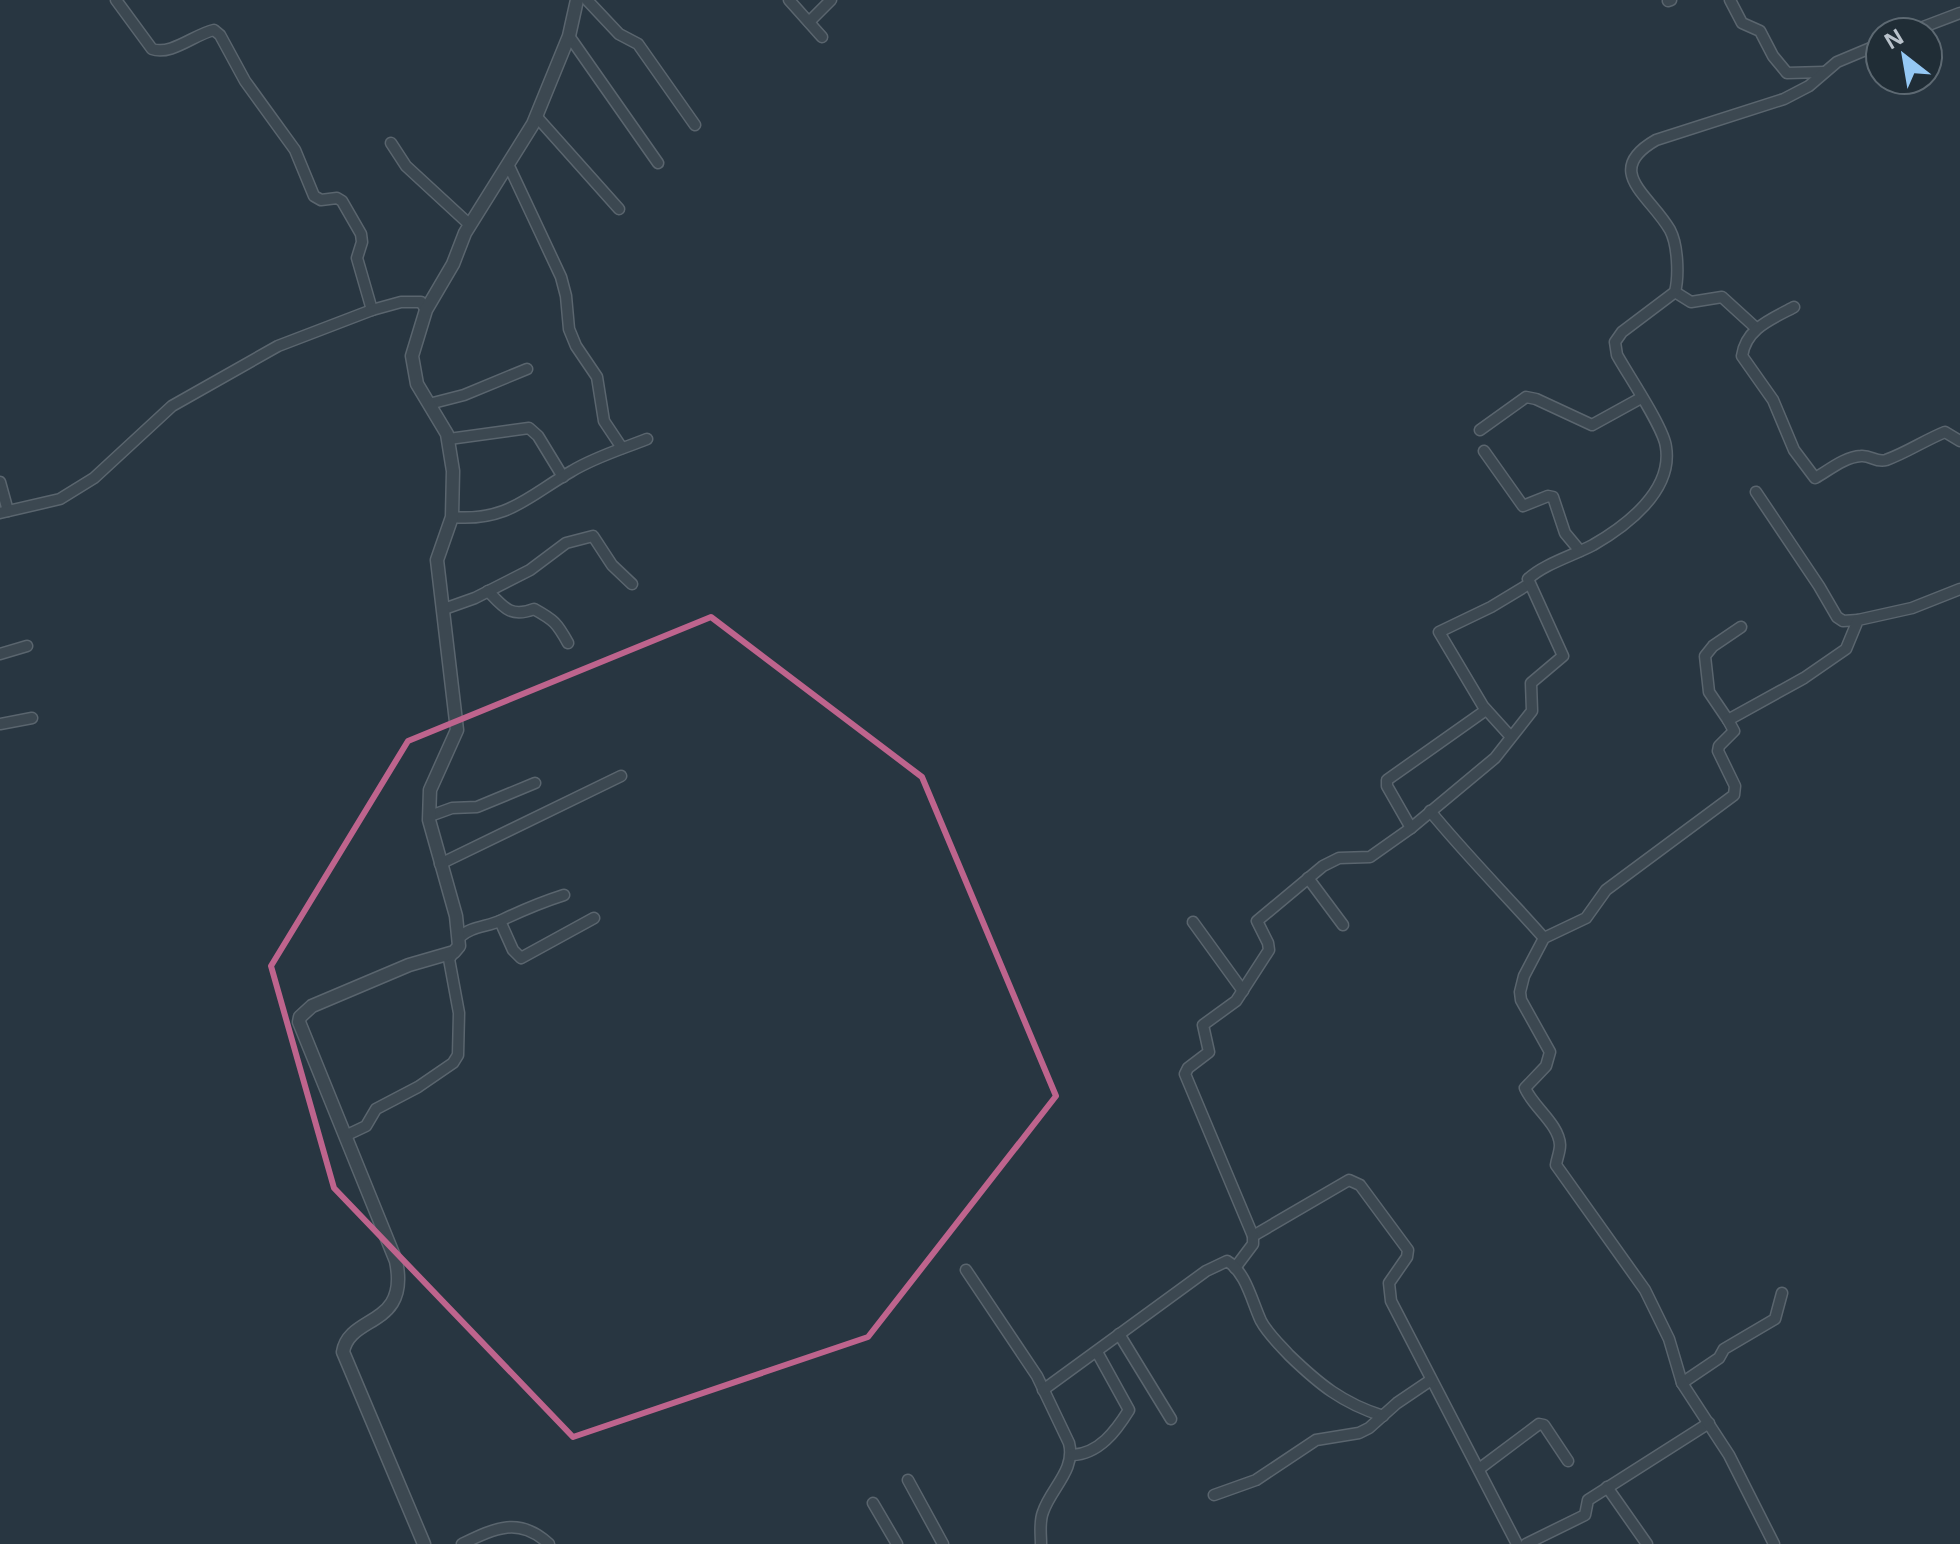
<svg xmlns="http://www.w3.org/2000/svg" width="1960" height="1544" font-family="'Noto Sans',sans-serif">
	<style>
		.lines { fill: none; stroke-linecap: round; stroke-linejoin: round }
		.minor-casing { stroke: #5a656e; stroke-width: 13 }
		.tertiary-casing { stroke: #5a656e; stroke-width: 15 }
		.minor { stroke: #3c4851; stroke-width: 10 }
		.tertiary { stroke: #3c4851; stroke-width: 12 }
		.marked { fill: none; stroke: #be648d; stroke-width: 6; stroke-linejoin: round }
	</style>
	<rect width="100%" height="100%" fill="#283641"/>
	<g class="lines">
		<defs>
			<g id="minor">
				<path d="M 116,0 L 152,49 C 171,56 195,34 214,30 L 220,35 L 245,81 L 295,150 L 314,196 L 321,200 L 337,198 L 342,201 L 361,234 L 362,242 L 357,258 L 372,310"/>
				<polyline points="587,0 619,34 638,44 695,125"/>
				<polyline points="789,0 822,37"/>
				<polyline points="1730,0 1742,23 1760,31 1773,56 1787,73 1824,72"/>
				<polyline points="1668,1 1671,0"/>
				<polyline points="809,22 831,0"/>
				<polyline points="1910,32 1960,13"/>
				<polyline points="569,36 658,163"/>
				<polyline points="536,116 619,209"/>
				<polyline points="391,143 406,166 470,225"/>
				<polyline points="508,164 561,277 566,296 569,329 576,346 597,377 604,421 622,448"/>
				<polyline points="1675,292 1691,302 1722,297 1756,328"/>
				<path d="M 1794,307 C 1772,319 1746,328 1742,356 L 1773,400 L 1794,450 L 1815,478 C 1828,471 1844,457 1861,456 C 1871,455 1876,463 1886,460 C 1906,453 1925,440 1945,432 L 1960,441"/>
				<polyline points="429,404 464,395 527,369"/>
				<polyline points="1480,430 1526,397 1536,399 1592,425 1641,398"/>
				<polyline points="449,439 529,428 538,436 563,477"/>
				<polyline points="1484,451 1523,506 1548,496 1553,497 1565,533 1580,551"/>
				<polyline points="0,482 8,511"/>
				<polyline points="1756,492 1819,586 1837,617 1843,621 1858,620"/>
				<polyline points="0,513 60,499 94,478 172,406 278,346 372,310 401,302 421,302 426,310"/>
				<path d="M 452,517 C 508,522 528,496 572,471 C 595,457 622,449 647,439"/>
				<path d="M 488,591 C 504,608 511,618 534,609 C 554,620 557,623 568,643"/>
				<polyline points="444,609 475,598 530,570 566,543 593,536 612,565 632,584"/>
				<polyline points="0,654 27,646"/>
				<polyline points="1728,720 1709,692 1705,656 1713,646 1741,627"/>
				<polyline points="0,724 32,718"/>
				<polyline points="1511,737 1483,706 1439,632 1491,607 1529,584"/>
				<path d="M 1430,811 C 1466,855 1506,895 1544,938"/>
				<polyline points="430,816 452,808 477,807 535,783"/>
				<polyline points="1411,828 1387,786 1387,780 1486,710"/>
				<polyline points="440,864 621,776"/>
				<polyline points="1308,878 1343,925"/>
				<polyline points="500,921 513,950 521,958 594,918"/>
				<polyline points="1193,922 1243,991"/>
				<path d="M 460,937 C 471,926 488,927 502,920 C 523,910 542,902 564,895"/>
				<polyline points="347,1135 366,1126 376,1109 418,1087 453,1063 458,1055 459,1013 449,959 454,952"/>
				<polyline points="1253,1236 1349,1180 1360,1185 1408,1250 1407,1257 1389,1283 1391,1301 1517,1544"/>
				<path d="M 1235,1268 L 1253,1244 L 1253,1236 L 1185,1074 L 1188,1068 L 1209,1052 L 1203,1025 L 1236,1001 L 1269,950 L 1268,943 L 1257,921 L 1323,866 L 1339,858 L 1370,857 L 1411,828 L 1495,758 L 1532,711 L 1531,683 L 1563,656 L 1528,579 C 1544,564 1572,556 1593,545 C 1626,526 1673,491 1666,447 C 1664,428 1628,375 1617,355 L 1615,342 L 1622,332 L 1675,292 C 1679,276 1678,245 1670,230 C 1650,195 1602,171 1656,140 L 1784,99 L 1809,86 L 1837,62 L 1880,44"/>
				<path d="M 966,1270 L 1037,1376 L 1069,1443 C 1076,1470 1051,1488 1043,1512 C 1039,1522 1041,1534 1041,1544"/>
				<polyline points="1119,1334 1171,1419"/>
				<polyline points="1682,1383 1719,1358 1724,1349 1775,1319 1782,1293"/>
				<path d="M 1043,1390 L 1206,1271 L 1227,1261 C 1246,1272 1252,1302 1261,1321 C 1268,1334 1279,1344 1289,1355 C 1319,1384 1342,1403 1383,1416"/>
				<path d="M 1072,1455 C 1099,1454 1116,1431 1129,1410 L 1097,1352"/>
				<polyline points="1479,1469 1539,1424 1544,1425 1568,1461"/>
				<polyline points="908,1480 943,1544"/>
				<polyline points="1607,1487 1647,1544"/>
				<polyline points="1214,1495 1256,1480 1316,1440 1359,1433 1369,1428 1397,1403 1431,1380"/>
				<polyline points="873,1503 897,1544"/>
				<path d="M 462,1544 C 495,1528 519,1516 549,1544"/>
				<polyline points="1526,1544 1585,1515 1588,1500 1709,1423"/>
				<path d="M 1774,1544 L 1729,1455 L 1682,1383 L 1669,1339 L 1645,1290 L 1556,1165 C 1557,1158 1560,1152 1560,1145 C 1559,1124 1533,1107 1525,1088 L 1546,1066 L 1550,1052 L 1521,1000 L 1520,992 L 1524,976 L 1544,938 L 1586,918 L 1606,890 L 1734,795 L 1735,786 L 1718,751 L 1719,746 L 1734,731 L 1728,720 L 1804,678 L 1846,649 L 1858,620 L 1912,608 L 1960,589"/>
			</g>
			<path id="tertiary" d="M 424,1544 L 343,1352 C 349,1314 410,1328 396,1261 L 299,1022 L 300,1017 L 312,1006 L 409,965 L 454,952 L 459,946 L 456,916 L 429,820 L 430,790 L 457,730 L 437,560 L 452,517 L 453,471 L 447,434 L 417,384 L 412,356 L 426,310 L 453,264 L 465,233 L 533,124 L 569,36 L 577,0"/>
		</defs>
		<use href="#minor" class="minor-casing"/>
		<use href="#tertiary" class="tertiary-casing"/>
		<use href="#minor" class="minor"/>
		<use href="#tertiary" class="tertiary"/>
	</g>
	<path class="marked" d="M 711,617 L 922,777 L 1056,1096 L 868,1337 L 573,1437 L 334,1188 L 271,966 L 408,741 Z"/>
	<g transform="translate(1904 56) rotate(329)"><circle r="38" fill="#202d36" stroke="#5d6972" stroke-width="2"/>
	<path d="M0-6L14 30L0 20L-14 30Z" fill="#95c8f4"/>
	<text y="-12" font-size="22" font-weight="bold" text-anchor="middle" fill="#b9c2cb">N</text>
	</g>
</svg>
